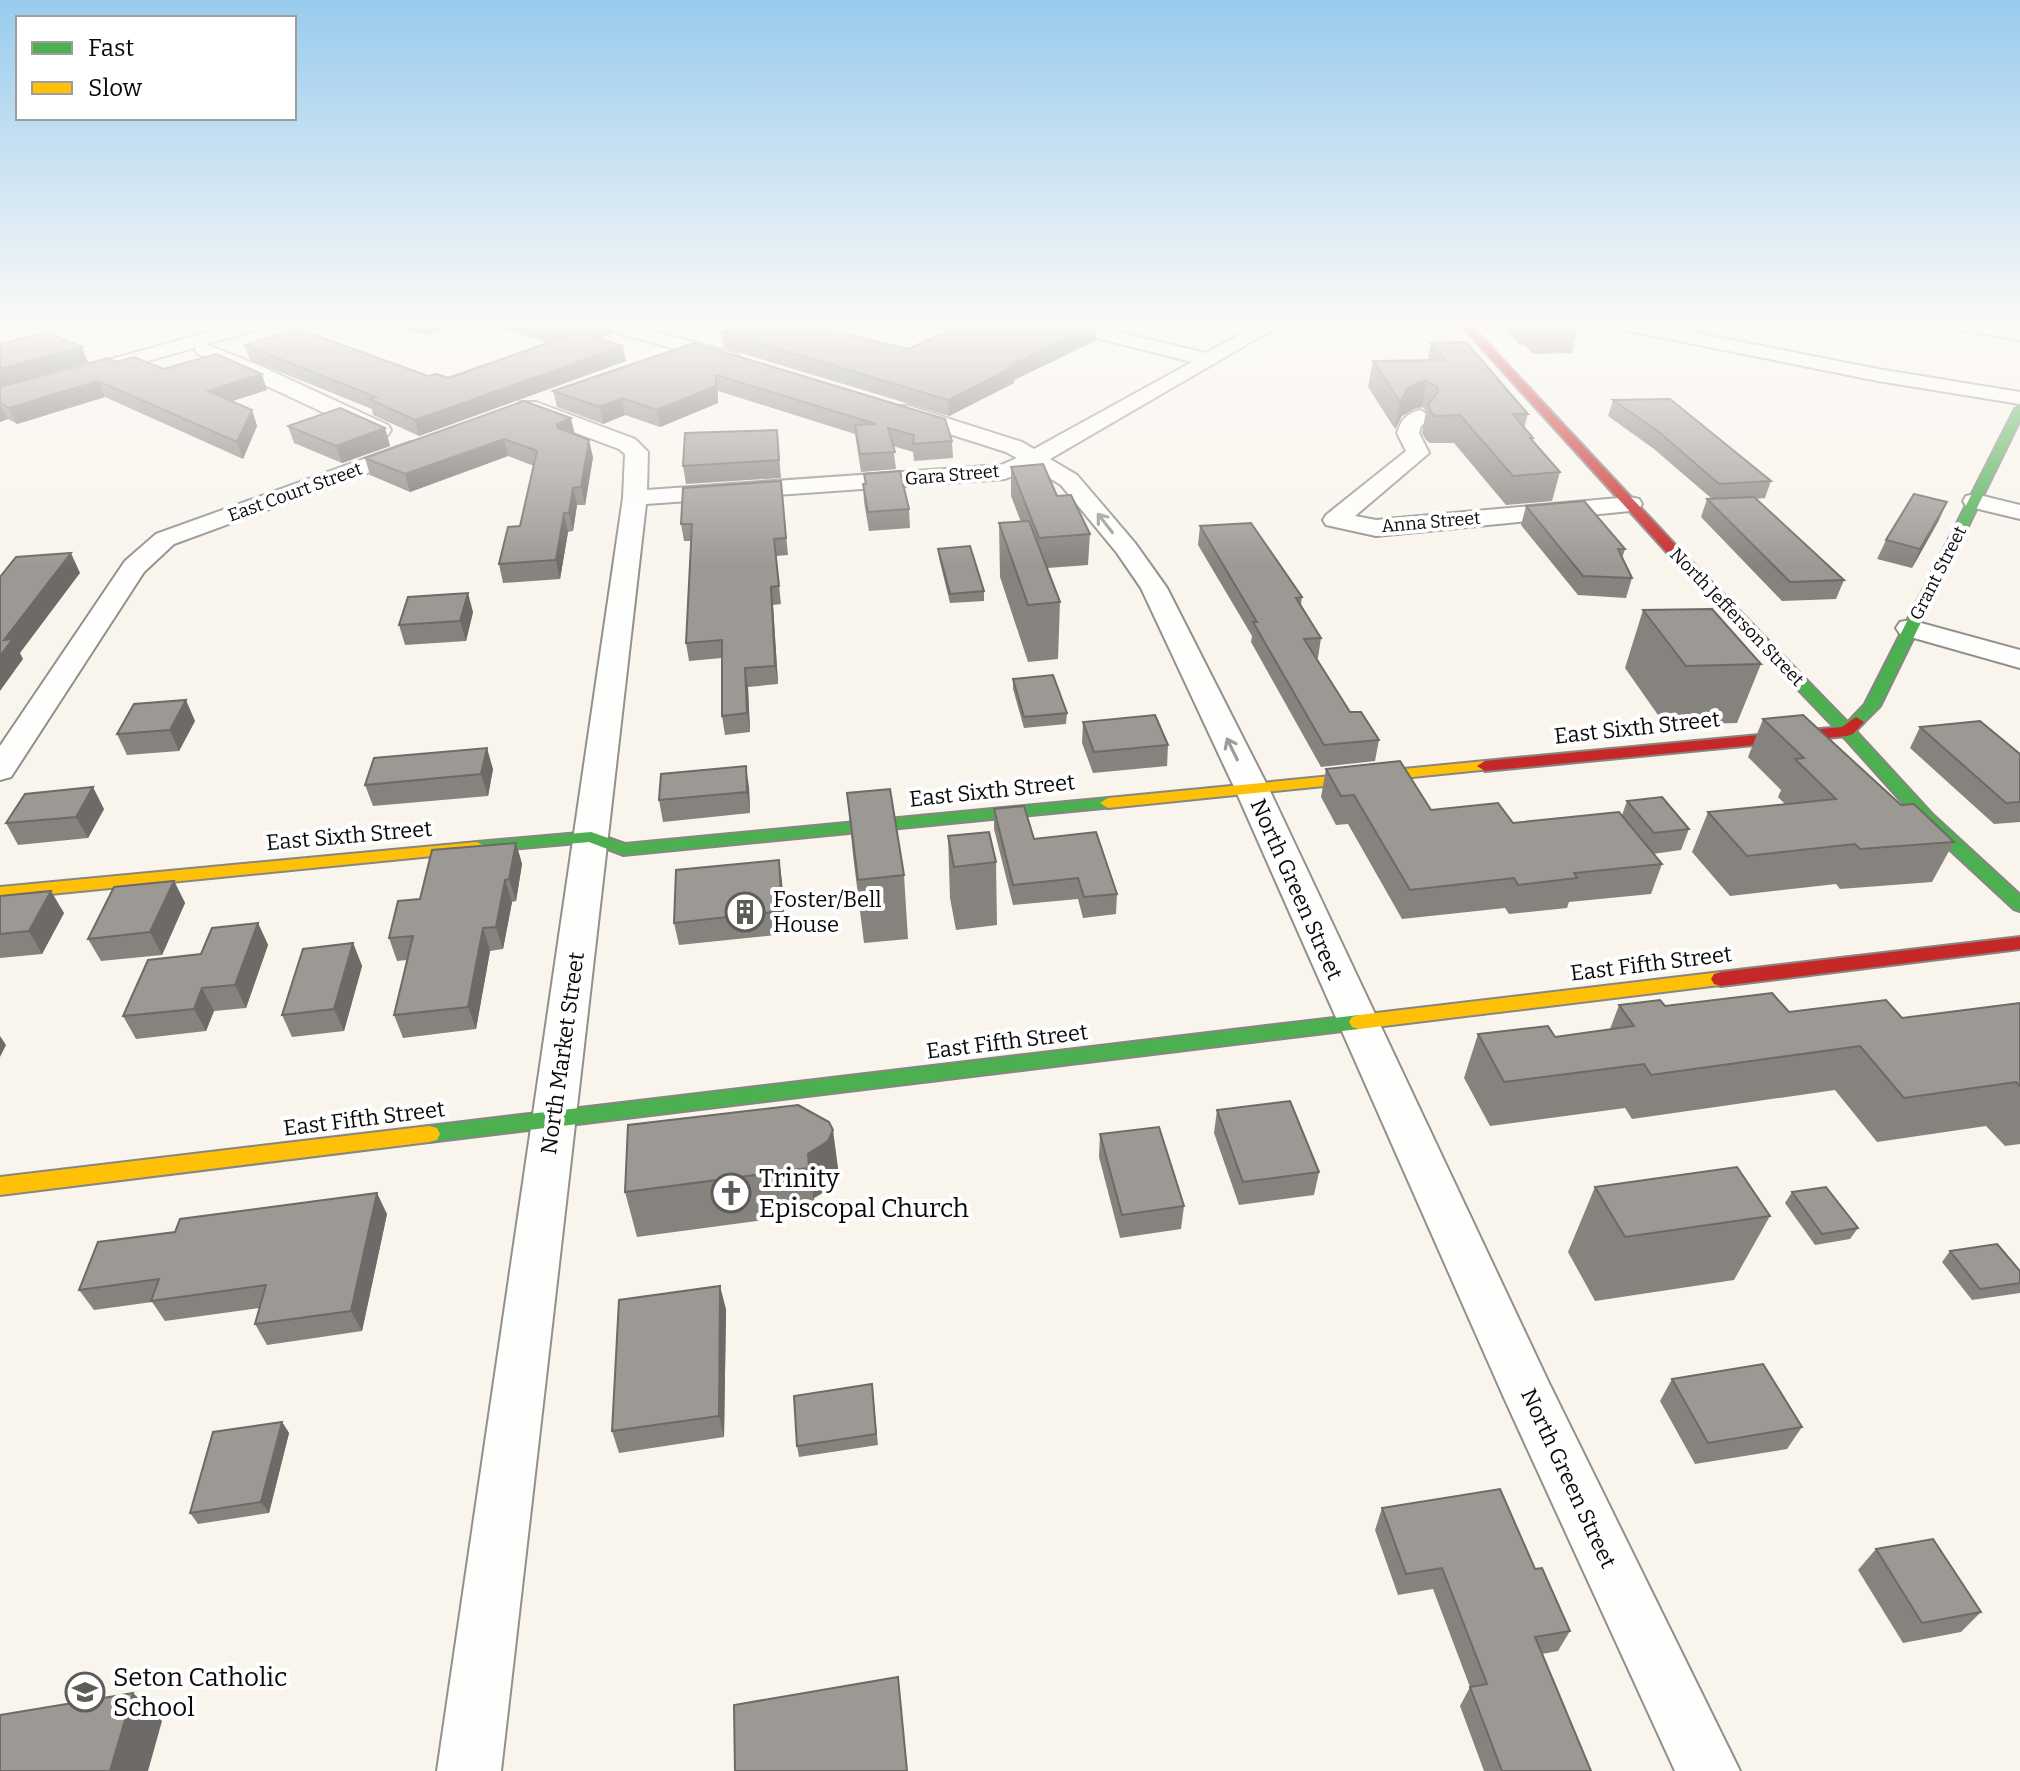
<svg xmlns="http://www.w3.org/2000/svg" width="2020" height="1771" font-family="Bitter,serif">
	<style>
		.lines { fill: none; stroke-linecap: round; stroke-linejoin: round }
		.street-casing { stroke: #92908c; stroke-width: 4 }
		.fast-casing { stroke: #888683; stroke-width: 4 }
		.slow-casing { stroke: #888683; stroke-width: 4 }
		.jam-casing { stroke: #888683; stroke-width: 4 }
		.street { fill: #fefefc; fill-rule: evenodd }
		.fast { fill: #4caf50; fill-rule: evenodd }
		.slow { fill: #ffc107; fill-rule: evenodd }
		.jam { fill: #c62828; fill-rule: evenodd }
		.wall { fill: #86837e }
		.shaded-wall { fill: #6d6a67 }
		.building { fill: #9c9893; stroke: #6d6a67; stroke-width: 2 }
		.oneway { stroke: #9c9c9b }
		.labels { text-anchor: middle; stroke-width: 8; stroke-linejoin: round; paint-order: stroke }
		.far-street-label { font-size: 18px; fill: #0a0a0a; stroke: #fff }
		.street-label { font-size: 22px; fill: #0a0a0a; stroke: #fff }
		.poi-label { font-size: 22px; fill: #0a0a0a; stroke: #fff; text-anchor: start }
		.near-poi-label { font-size: 26px; fill: #0a0a0a; stroke: #fff; text-anchor: start }
	</style>
	<rect width="100%" height="100%" fill="#f9f5ed"/>
	<g class="lines">
		<defs>
			<g id="street">
				<polygon points="248,321 276,321 274,325 206,344 265,368 388,425 391,430 388,435 372,435 198,354 195,350 197,347 0,403 0,390"/>
				<polygon points="587,321 616,321 737,354 740,358 730,364 589,325"/>
				<polygon points="1043,321 1073,321 1206,353 1265,321 1287,321 1050,459 1077,475 1135,543 1167,588 1269,789 1549,1383 1740,1771 1675,1771 1505,1400 1235,789 1141,588 1117,553 1061,485 1033,468 1005,479 646,504 501,1771 437,1771 623,498 625,454 619,449 520,412 517,407 520,402 536,402 635,439 648,452 647,490 1001,465 1017,458 1006,452 893,416 890,411 893,406 909,406 1022,442 1034,449 1192,362 1045,325"/>
				<polygon points="1600,321 1635,321 1878,369 2020,392 2020,404 1878,381 1609,327"/>
				<polygon points="1935,321 1975,321 2020,328 2020,340 1944,327"/>
				<path d="M 1420,410 L 1431,417 L 1421,426 L 1419,433 L 1429,453 L 1355,516 L 1376,520 L 1630,497 L 1639,499 L 1642,504 L 1639,509 L 1630,511 L 1376,536 L 1326,525 L 1323,520 L 1326,515 L 1406,451 L 1397,433 C 1401,420 1406,414 1420,410 Z"/>
				<polygon points="411,442 419,444 422,449 419,454 174,544 144,572 11,777 0,780 0,746 125,561 156,534"/>
				<polygon points="1975,494 2020,505 2020,519 1966,506 1963,501 1966,496"/>
				<polygon points="1910,620 2020,650 2020,668 1900,634 1896,628 1900,622"/>
			</g>
			<g id="fast">
				<polygon points="2020,406 2020,420 1880,706 1861,725 1851,725 1848,722 1865,704 2015,409"/>
				<polygon points="1677,551 1682,552 1853,728 1933,815 2020,895 2020,911 2014,909 1921,823 1841,734 1672,558 1671,555"/>
				<polygon points="1108,798 1116,803 1114,807 623,855 589,842 477,852 468,847 477,842 591,832 625,844"/>
				<polygon points="1359,1015 1366,1017 1369,1022 1366,1027 1359,1029 429,1142 421,1140 418,1134 421,1128 429,1126"/>
			</g>
			<g id="slow">
				<polygon points="1485,761 1491,763 1493,766 1491,769 1108,808 1100,803 1108,798"/>
				<polygon points="477,842 486,847 483,851 0,899 0,887"/>
				<polygon points="1721,972 1728,974 1731,979 1728,984 1359,1029 1352,1027 1349,1022 1352,1017 1359,1015"/>
				<polygon points="429,1126 437,1128 440,1134 437,1140 429,1142 0,1195 0,1177"/>
			</g>
			<g id="jam">
				<polygon points="1457,321 1467,321 1682,552 1682,558 1672,558"/>
				<polygon points="1856,717 1864,722 1853,734 1847,736 1485,771 1477,766 1485,761 1842,727"/>
				<polygon points="2020,937 2020,949 1721,986 1714,984 1711,979 1714,974 1721,972"/>
			</g>
		</defs>
		<use href="#street" class="street-casing"/>
		<use href="#fast" class="fast-casing"/>
		<use href="#slow" class="slow-casing"/>
		<use href="#jam" class="jam-casing"/>
		<use href="#street" class="street"/>
		<use href="#fast" class="fast"/>
		<use href="#slow" class="slow"/>
		<use href="#jam" class="jam"/>
	</g>
	<g class="wall">
		<polygon points="382,321 471,321 425,335"/>
		<polygon points="477,321 608,321 610,334 598,338 626,361 419,436 373,415 372,409 250,360 245,345 428,376 448,378 548,343"/>
		<polygon points="626,321 648,321 639,324"/>
		<polygon points="1084,321 1137,321 1119,329"/>
		<polygon points="1497,321 1565,321 1577,332 1572,353 1533,354 1525,345 1520,345"/>
		<polygon points="1096,325 1095,341 1014,380 1014,383 949,416 724,348 722,332 908,349"/>
		<polygon points="694,343 952,441 953,458 914,461 913,452 893,446 896,469 861,472 855,434 718,391 718,403 660,427 625,415 603,424 557,407 553,391"/>
		<polygon points="1431,343 1528,414 1524,428 1533,438 1533,441 1560,472 1552,501 1506,505 1454,443 1430,443 1426,440 1422,433 1426,411 1422,407 1414,409 1402,416 1395,429 1368,387 1373,361 1428,360"/>
		<polygon points="116,362 164,369 267,390 232,401 252,410 257,426 243,459 105,397 17,424 8,419 0,422 0,387"/>
		<polygon points="1613,400 1771,481 1765,498 1756,499 1844,580 1836,599 1782,601 1701,517 1707,499 1711,498 1654,449 1608,416"/>
		<polygon points="524,401 575,434 593,457 585,505 577,505 573,531 568,532 560,579 503,583 499,564 520,526 534,466 508,456 410,492 370,475 365,458"/>
		<polygon points="288,426 385,428 390,446 342,463 294,443"/>
		<polygon points="777,430 781,478 686,484 683,466"/>
		<polygon points="1011,467 1057,496 1090,534 1088,565 1047,568 1060,602 1058,659 1028,662 1000,577 999,523 1021,522 1011,496"/>
		<polygon points="864,474 909,509 910,528 869,531 864,502 863,484 865,484"/>
		<polygon points="781,481 788,555 776,556 781,604 773,605 778,684 748,687 750,732 725,735 722,716 722,658 689,661 686,643 691,541 684,541 681,524"/>
		<polygon points="1526,506 1625,549 1622,559 1632,578 1626,598 1578,595 1521,525"/>
		<polygon points="1939,520 1912,568 1877,559 1886,540"/>
		<polygon points="1200,526 1302,597 1301,605 1321,638 1318,658 1316,658 1350,712 1379,740 1375,761 1321,767 1251,642 1252,636 1198,545"/>
		<polygon points="938,549 984,591 984,601 950,603 939,558"/>
		<polygon points="1643,610 1761,664 1737,723 1665,725 1625,668"/>
		<polygon points="473,612 466,641 405,645 399,625"/>
		<polygon points="1013,679 1067,713 1066,724 1024,728 1013,689"/>
		<polygon points="1763,719 1901,805 1954,842 1932,882 1840,889 1836,884 1730,896 1692,852 1708,812 1785,804 1778,797 1781,790 1748,757"/>
		<polygon points="195,721 179,751 127,755 117,734"/>
		<polygon points="1083,722 1168,745 1167,766 1093,773 1082,743"/>
		<polygon points="1920,727 2020,754 2020,822 1994,824 1910,748"/>
		<polygon points="493,769 488,796 373,806 365,785"/>
		<polygon points="1326,769 1431,810 1513,823 1622,815 1627,801 1689,829 1681,850 1653,854 1662,864 1651,894 1569,902 1567,908 1509,914 1505,908 1402,919 1348,824 1336,825 1321,797"/>
		<polygon points="749,787 750,813 663,822 659,800"/>
		<polygon points="847,793 904,875 908,939 864,943 853,855"/>
		<polygon points="104,809 88,838 18,845 6,823"/>
		<polygon points="994,809 1034,839 1117,894 1116,914 1083,918 1078,899 1013,905 994,829"/>
		<polygon points="948,836 996,862 997,925 956,930 950,898"/>
		<polygon points="516,843 522,864 516,901 512,902 503,949 490,951 476,1029 403,1038 394,1015 407,960 397,961 389,938 420,899"/>
		<polygon points="779,860 782,882 785,934 679,945 674,923"/>
		<polygon points="174,881 185,903 162,955 101,961 88,939"/>
		<polygon points="0,896 64,913 42,954 0,958"/>
		<polygon points="258,923 268,945 246,1008 214,1011 206,1031 136,1039 123,1016 201,954"/>
		<polygon points="353,943 362,966 344,1031 292,1037 282,1015"/>
		<polygon points="2020,1003 2020,1144 2005,1146 1986,1126 1877,1142 1835,1090 1632,1119 1625,1108 1490,1126 1464,1078 1478,1034 1555,1037 1610,1029 1619,1005 1665,1006 1902,1018"/>
		<polygon points="1217,1110 1319,1172 1314,1195 1239,1205 1214,1133"/>
		<polygon points="628,1125 839,1175 834,1186 814,1198 815,1213 637,1237 625,1192"/>
		<polygon points="1100,1134 1184,1206 1181,1229 1120,1238 1099,1157"/>
		<polygon points="1595,1187 1770,1216 1734,1280 1595,1301 1568,1252"/>
		<polygon points="1792,1192 1858,1228 1850,1239 1815,1245 1785,1203"/>
		<polygon points="387,1214 362,1331 267,1345 255,1324 259,1308 165,1321 152,1302 94,1310 79,1290"/>
		<polygon points="1950,1251 2020,1271 2020,1293 1972,1300 1942,1262"/>
		<polygon points="726,1309 724,1437 619,1453 612,1431"/>
		<polygon points="1672,1379 1802,1427 1787,1449 1695,1464 1660,1401"/>
		<polygon points="872,1384 878,1445 799,1457 797,1446"/>
		<polygon points="282,1422 289,1433 269,1513 198,1524 190,1513"/>
		<polygon points="1382,1508 1535,1569 1570,1631 1558,1651 1542,1654 1591,1771 1484,1771 1460,1706 1470,1687 1433,1589 1398,1595 1375,1530"/>
		<polygon points="1876,1549 1981,1612 1961,1632 1903,1643 1858,1570"/>
	</g>
	<g class="shaded-wall">
		<polygon points="421,321 471,321 425,335"/>
		<polygon points="608,321 610,334 568,349 565,335"/>
		<polygon points="1120,321 1137,321 1119,329"/>
		<polygon points="1096,325 1095,341 1014,380 1014,383 949,416 948,400 1010,366"/>
		<polygon points="623,346 626,361 419,436 415,420"/>
		<polygon points="82,347 88,362 0,387 0,369"/>
		<polygon points="262,374 267,390 214,407 208,391"/>
		<polygon points="716,375 718,403 660,427 657,410"/>
		<polygon points="98,381 105,397 17,424 9,408"/>
		<polygon points="1427,381 1422,407 1414,409 1402,416 1395,429 1400,402 1407,389 1419,382"/>
		<polygon points="622,398 625,415 603,424 600,407"/>
		<polygon points="0,403 8,419 0,422"/>
		<polygon points="252,410 257,426 243,459 237,442"/>
		<polygon points="571,418 575,435 561,441 557,424"/>
		<polygon points="385,428 390,446 342,463 336,446"/>
		<polygon points="504,439 508,456 410,492 405,474"/>
		<polygon points="589,440 593,457 585,505 581,487"/>
		<polygon points="573,488 577,505 573,531 569,513"/>
		<polygon points="1947,502 1939,520 1912,568 1920,549"/>
		<polygon points="564,513 568,532 560,579 556,560"/>
		<polygon points="71,553 80,573 20,653 23,659 0,691 0,656 4,640"/>
		<polygon points="771,587 773,605 778,684 775,666"/>
		<polygon points="468,593 473,612 466,641 460,621"/>
		<polygon points="745,668 748,687 750,732 747,713"/>
		<polygon points="186,700 195,721 179,751 170,730"/>
		<polygon points="487,748 493,769 488,796 481,774"/>
		<polygon points="746,766 749,787 750,813 747,792"/>
		<polygon points="93,787 104,809 88,838 76,817"/>
		<polygon points="516,843 522,864 516,901 509,879"/>
		<polygon points="779,860 782,882 785,934 782,911"/>
		<polygon points="505,880 512,902 503,949 496,927"/>
		<polygon points="174,881 185,903 162,955 150,932"/>
		<polygon points="51,891 64,913 42,954 29,931"/>
		<polygon points="258,923 268,945 246,1008 235,985"/>
		<polygon points="483,928 490,951 476,1029 468,1007"/>
		<polygon points="353,943 362,966 344,1031 334,1009"/>
		<polygon points="202,988 214,1011 206,1031 194,1009"/>
		<polygon points="0,1036 6,1045 0,1057"/>
		<polygon points="833,1130 839,1175 834,1186 814,1198 815,1213 808,1154"/>
		<polygon points="377,1193 387,1214 362,1331 351,1311"/>
		<polygon points="720,1286 726,1309 724,1437 719,1416"/>
		<polygon points="282,1422 289,1433 269,1513 261,1502"/>
		<polygon points="133,1693 162,1721 148,1771 110,1771"/>
	</g>
	<g class="building">
		<polygon points="518,321 606,321 565,335"/>
		<polygon points="752,321 791,321 908,349 972,321 1077,321 1096,325 1010,366 1014,367 948,400 722,332"/>
		<polygon points="1521,321 1565,321 1577,332 1538,333 1530,324 1525,324"/>
		<polygon points="298,329 428,376 437,374 448,378 579,332 623,346 415,420 369,399 376,397 245,345"/>
		<polygon points="46,332 82,347 0,369 0,344"/>
		<polygon points="1466,342 1528,414 1513,414 1533,438 1530,438 1560,472 1513,476 1460,415 1435,416 1431,412 1428,405 1438,392 1438,388 1427,381 1419,382 1407,389 1400,402 1373,361 1445,360 1431,343"/>
		<polygon points="694,343 945,419 952,441 913,444 914,435 888,428 895,452 860,454 855,425 876,424 716,375 716,386 657,410 622,398 600,407 553,391"/>
		<polygon points="216,354 262,374 208,391 252,410 237,442 98,381 9,408 0,403 0,387 108,358 116,362 134,357 164,369"/>
		<polygon points="1670,399 1771,481 1719,484 1659,432 1613,400"/>
		<polygon points="524,401 571,418 557,424 558,428 589,440 581,487 573,488 569,513 564,513 556,560 499,564 508,527 520,526 537,451 504,439 405,474 365,458"/>
		<polygon points="340,408 385,428 336,446 288,426"/>
		<polygon points="777,430 779,460 683,466 685,433"/>
		<polygon points="1043,464 1057,496 1071,495 1090,534 1039,538 1011,467"/>
		<polygon points="900,471 909,509 868,512 863,484 866,484 864,474"/>
		<polygon points="781,481 786,538 774,539 779,586 771,587 775,666 745,668 747,713 722,716 722,640 686,643 692,524 681,524 683,488"/>
		<polygon points="1914,494 1947,502 1920,549 1886,540"/>
		<polygon points="1754,497 1844,580 1790,582 1707,499"/>
		<polygon points="1584,501 1625,549 1618,549 1632,578 1583,576 1526,506"/>
		<polygon points="1029,521 1060,602 1028,605 999,523"/>
		<polygon points="1251,523 1302,597 1296,598 1321,638 1304,639 1350,712 1361,712 1379,740 1324,745 1253,622 1257,622 1200,526"/>
		<polygon points="970,546 984,591 950,594 938,549"/>
		<polygon points="71,553 4,640 13,639 0,656 0,577 16,557"/>
		<polygon points="468,593 460,621 399,625 408,597"/>
		<polygon points="1712,609 1761,664 1686,666 1643,610"/>
		<polygon points="1053,675 1067,713 1024,717 1013,679"/>
		<polygon points="186,700 170,730 117,734 134,704"/>
		<polygon points="1155,715 1168,745 1094,752 1083,722"/>
		<polygon points="1803,715 1901,805 1914,804 1954,842 1860,849 1855,844 1747,856 1708,812 1836,799 1795,759 1804,758 1763,719"/>
		<polygon points="1980,721 2020,754 2020,802 2006,803 1920,727"/>
		<polygon points="487,748 481,774 365,785 374,758"/>
		<polygon points="1400,761 1431,810 1498,803 1513,823 1619,812 1662,864 1574,873 1577,878 1518,885 1514,878 1410,890 1354,795 1341,796 1326,769"/>
		<polygon points="746,766 747,792 659,800 661,774"/>
		<polygon points="93,787 76,817 6,823 25,794"/>
		<polygon points="890,789 904,875 858,880 847,793"/>
		<polygon points="1662,797 1689,829 1654,833 1627,801"/>
		<polygon points="1024,806 1034,839 1096,832 1117,894 1084,897 1078,878 1013,885 994,809"/>
		<polygon points="989,832 996,862 954,867 948,836"/>
		<polygon points="516,843 509,879 505,880 496,927 483,928 468,1007 394,1015 413,936 389,938 398,901 420,899 432,850"/>
		<polygon points="779,860 782,911 674,923 676,870"/>
		<polygon points="174,881 150,932 88,939 114,887"/>
		<polygon points="51,891 29,931 0,934 0,896"/>
		<polygon points="258,923 235,985 202,988 194,1009 123,1016 148,960 201,954 212,928"/>
		<polygon points="353,943 334,1009 282,1015 303,949"/>
		<polygon points="1772,993 1789,1012 1886,1000 1902,1018 2020,1003 2020,1086 2016,1082 1904,1098 1860,1046 1651,1075 1644,1064 1504,1082 1478,1034 1548,1026 1555,1037 1634,1026 1619,1005 1660,1000 1665,1006"/>
		<polygon points="1290,1101 1319,1172 1243,1182 1217,1110"/>
		<polygon points="798,1105 829,1122 833,1130 828,1141 808,1154 809,1168 625,1192 628,1125"/>
		<polygon points="1159,1127 1184,1206 1122,1215 1100,1134"/>
		<polygon points="1737,1167 1770,1216 1625,1237 1595,1187"/>
		<polygon points="1826,1187 1858,1228 1822,1234 1792,1192"/>
		<polygon points="377,1193 351,1311 255,1324 266,1285 151,1301 159,1279 79,1290 98,1242 175,1232 180,1219"/>
		<polygon points="1997,1244 2020,1271 2020,1283 1980,1289 1950,1251"/>
		<polygon points="720,1286 719,1416 612,1431 619,1300"/>
		<polygon points="1763,1364 1802,1427 1708,1443 1672,1379"/>
		<polygon points="872,1384 876,1434 797,1446 794,1396"/>
		<polygon points="282,1422 261,1502 190,1513 213,1432"/>
		<polygon points="1500,1489 1535,1569 1542,1568 1570,1631 1535,1637 1591,1771 1502,1771 1470,1687 1487,1684 1442,1568 1406,1574 1382,1508"/>
		<polygon points="1933,1539 1981,1612 1922,1623 1876,1549"/>
		<polygon points="898,1677 907,1771 735,1771 734,1705"/>
		<polygon points="133,1693 110,1771 0,1771 0,1715"/>
	</g>
	<defs><path id="oneway-shaft" d="M-6 0H5M1.5-3L5.5 0L1.5 3" fill="none" stroke-width="1.6" stroke-linecap="round" stroke-linejoin="round" transform="scale(2)"/></defs>
	<g class="oneway">
		<use href="#oneway-shaft" transform="translate(1105 523) rotate(-128)"/>
		<use href="#oneway-shaft" transform="translate(1232 749) rotate(-116)"/>
	</g>
	<linearGradient id="sky" x2="0" y2="1"><stop stop-color="#98cbed"/><stop offset="0.57" stop-color="#fcfaf7"/><stop offset="1" stop-color="#fcfaf7" stop-opacity="0"/></linearGradient>
	<rect width="2020" height="568" fill="url(#sky)"/>
	<defs>
		<symbol id="building-ring" viewBox="-11 -11 22 22"><circle r="9.5" fill="#fff" stroke="#5e5c59" stroke-width="1.5"/><path d="M-4-6H4V6H1V3H-1V6H-4ZM-2.5-4.3h1.7v1.8h-1.7ZM.8-4.3h1.7v1.8H.8ZM-2.5-1h1.7V.8h-1.7ZM.8-1h1.7V.8H.8Z" fill="#5e5c59"/></symbol>
		<symbol id="church-ring" viewBox="-11 -11 22 22"><circle r="9.5" fill="#fff" stroke="#5e5c59" stroke-width="1.5"/><path d="M-1.2-6h2.4v3.5h3.3v2.4h-3.3V6h-2.4V-.1h-3.3v-2.4h3.3Z" fill="#5e5c59"/></symbol>
		<symbol id="school-ring" viewBox="-11 -11 22 22"><circle r="9.5" fill="#fff" stroke="#5e5c59" stroke-width="1.5"/><path d="M0-5L7-2L0 1L-7-2ZM-4 1L0 2.5L4 1V4Q0 6-4 4Z" fill="#5e5c59"/></symbol>
	</defs>
	<g fill-rule="evenodd">
		<use href="#building-ring" x="723" y="890" width="44" height="44"/>
		<use href="#church-ring" x="709" y="1171" width="44" height="44"/>
		<use href="#school-ring" x="63" y="1670" width="44" height="44"/>
	</g>
	<g class="labels">
		<g class="far-street-label">
			<text transform="translate(952 475) rotate(-5)" y="6">Gara Street</text>
			<text transform="translate(295 492) rotate(-20)" y="6">East Court Street</text>
			<text transform="translate(1431 522) rotate(-5)" y="6">Anna Street</text>
			<text transform="translate(1938 573) rotate(-63)" y="6">Grant Street</text>
			<text transform="translate(1737 617) rotate(46)" y="6">North Jefferson Street</text>
		</g>
		<g class="street-label">
			<text transform="translate(1637 727) rotate(-6)" y="8">East Sixth Street</text>
			<text transform="translate(992 790) rotate(-6)" y="8">East Sixth Street</text>
			<text transform="translate(349 835) rotate(-5)" y="8">East Sixth Street</text>
			<text transform="translate(1297 889) rotate(66)" y="8">North Green Street</text>
			<text transform="translate(1651 963) rotate(-7)" y="8">East Fifth Street</text>
			<text transform="translate(1007 1041) rotate(-7)" y="8">East Fifth Street</text>
			<text transform="translate(562 1053) rotate(-82)" y="8">North Market Street</text>
			<text transform="translate(364 1118) rotate(-7)" y="8">East Fifth Street</text>
			<text transform="translate(1569 1478) rotate(65)" y="8">North Green Street</text>
		</g>
		<g class="poi-label">
			<text x="773" y="907">Foster/Bell<tspan x="773" dy="25">House</tspan></text>
		</g>
		<g class="near-poi-label">
			<text x="759" y="1187">Trinity<tspan x="759" dy="30">Episcopal Church</tspan></text>
			<text x="113" y="1686">Seton Catholic<tspan x="113" dy="30">School</tspan></text>
		</g>
	</g>
	<rect x="16" y="16" width="280" height="104" fill="#ffffff" stroke="#9d9d9d" stroke-width="2"/>
	<rect x="32" y="42" width="40" height="12" fill="#4caf50" stroke="#9d9d9d" stroke-width="2"/>
	<text x="88" y="56" font-size="24" fill="#0a0a0a">Fast</text>
	<rect x="32" y="82" width="40" height="12" fill="#ffc107" stroke="#9d9d9d" stroke-width="2"/>
	<text x="88" y="96" font-size="24" fill="#0a0a0a">Slow</text>
</svg>
